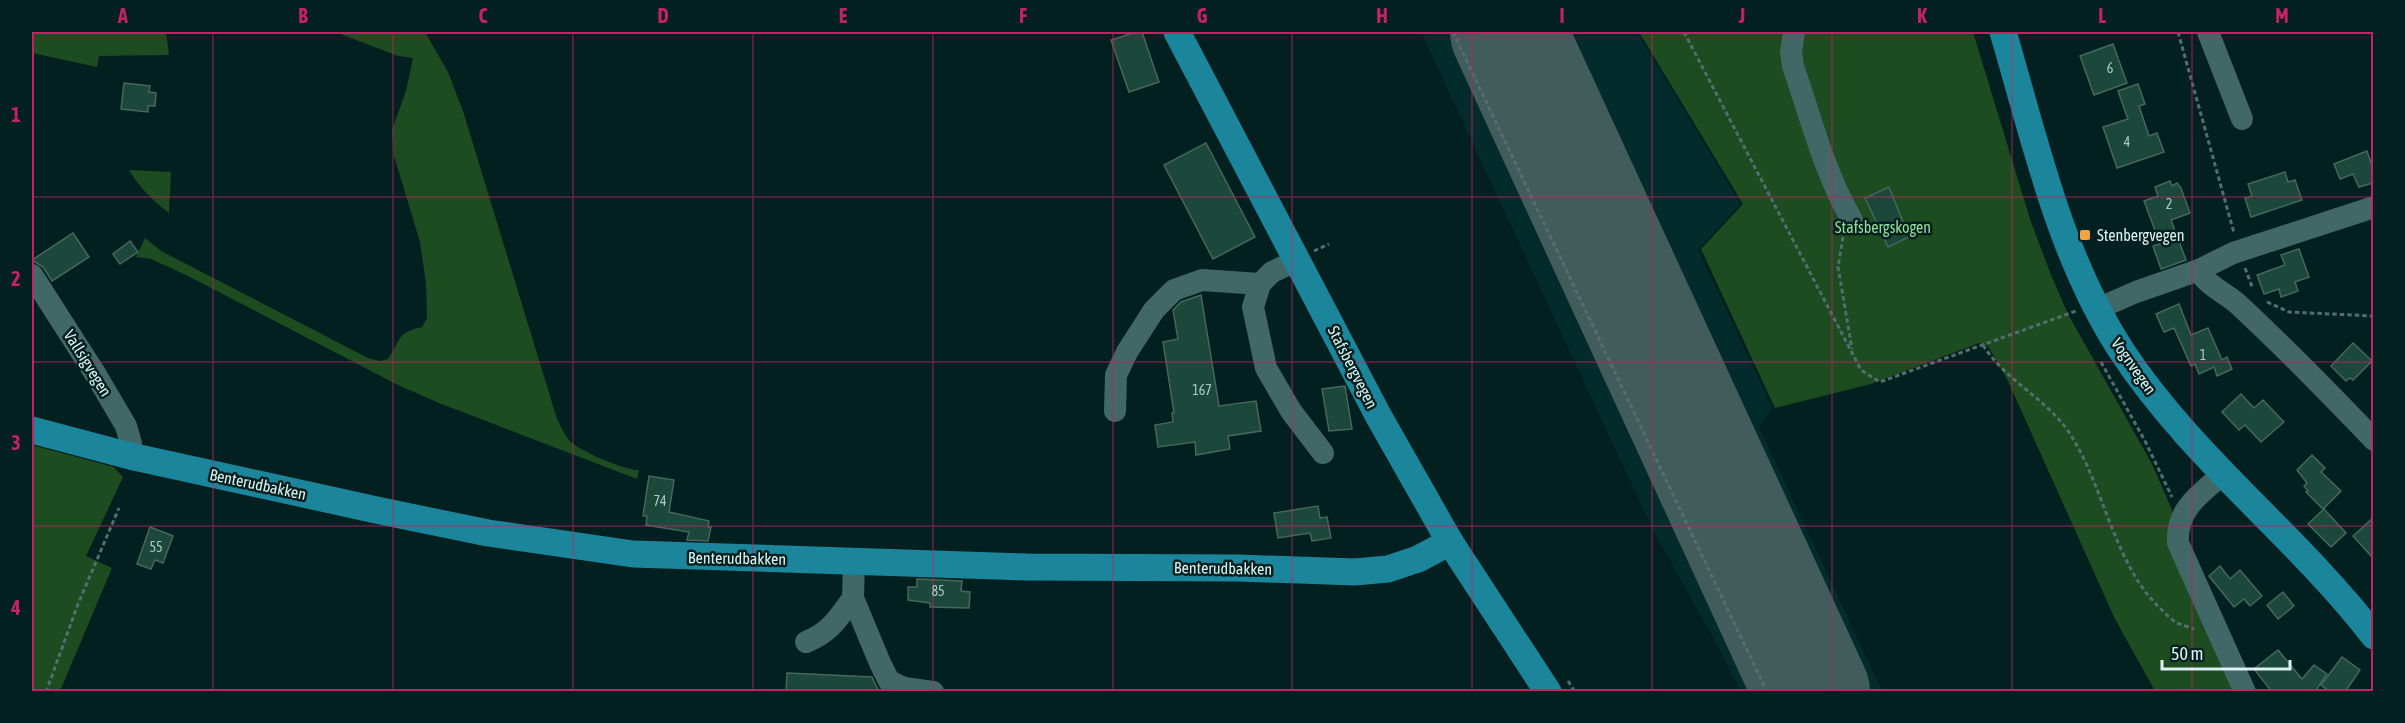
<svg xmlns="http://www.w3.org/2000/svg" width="2405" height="723" font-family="'Asap Condensed',sans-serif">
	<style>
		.built { fill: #042b2b }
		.green { fill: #1c4c20 }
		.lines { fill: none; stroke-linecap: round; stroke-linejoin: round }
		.runway { stroke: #425c5c; stroke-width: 116 }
		.building { fill: #1b483b; stroke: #46675c; stroke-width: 1.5 }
		.path { stroke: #546e6e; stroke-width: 3; stroke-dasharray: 4.5 3; stroke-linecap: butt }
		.minor { stroke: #416767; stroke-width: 22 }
		.major { stroke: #1b869b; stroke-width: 27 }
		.grid { fill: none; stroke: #c32362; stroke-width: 1.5; stroke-opacity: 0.55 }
		.poi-dot { fill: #f3a442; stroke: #032020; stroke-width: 2 }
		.labels { text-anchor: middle; stroke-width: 5; stroke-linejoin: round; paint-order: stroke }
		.number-label { font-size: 14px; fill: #acc7c4 }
		.park-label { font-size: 16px; fill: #94dd97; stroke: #032020 }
		.poi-label { font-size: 16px; fill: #ddf1f1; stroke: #032020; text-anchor: start }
		.street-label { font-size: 16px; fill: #ddf1f1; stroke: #032020 }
		.neatline { fill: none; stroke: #c32362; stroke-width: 2 }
		.grid-label { font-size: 20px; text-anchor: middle; font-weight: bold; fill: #c32362 }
	</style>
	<rect width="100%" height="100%" fill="#032020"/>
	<polygon class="built" points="1421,32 1637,32 1740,204 1698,250 1772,408 1759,427 1882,691 1740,691 1719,648 1654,532"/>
	<g class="green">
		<polygon points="32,32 166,32 169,55 99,56 97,67 32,53"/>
		<path d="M 335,32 L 425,32 L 448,72 L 463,111 L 557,419 C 561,426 564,434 569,440 C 577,450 626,471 639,470 L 637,479 L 439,403 L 398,385 L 186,275 L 151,259 L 136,257 L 145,238 L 161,251 L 368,358 L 379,361 L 388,359 C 401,340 397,332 422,327 L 427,318 L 426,283 L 420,242 L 394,156 L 392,130 L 406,91 L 413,58 L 398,56 Z"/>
		<polygon points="1639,32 1973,32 2030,219 2051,275 2068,314 2152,464 2176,519 2240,691 2155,691 2115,619 2008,381 1988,346 1979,343 1871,384 1775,408 1701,249 1743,204"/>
		<path d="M 129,170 L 171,172 L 169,213 C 152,200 140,188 129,170 Z"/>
		<polygon points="32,445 114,467 123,477 86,556 112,568 60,691 32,691"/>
	</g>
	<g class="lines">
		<polyline class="runway" points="1508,32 1812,692"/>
	</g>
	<g class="building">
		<polygon points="1136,32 1142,32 1159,82 1129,92 1111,40"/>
		<polygon points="2113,44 2127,83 2094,95 2080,56"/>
		<polygon points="124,83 150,86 149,92 156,93 155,106 148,106 148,112 121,109"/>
		<polygon points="2138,84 2145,104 2139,106 2149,136 2157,133 2164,152 2117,168 2103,127 2128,119 2118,91"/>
		<polygon points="1206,143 1255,237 1213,259 1164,165"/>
		<polygon points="2367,151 2373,169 2373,183 2359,187 2353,174 2340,179 2334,164"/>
		<polygon points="2285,172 2288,182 2295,180 2302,200 2251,217 2245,198 2252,196 2248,184"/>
		<polygon points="2170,181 2172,186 2177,183 2181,188 2190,213 2171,220 2186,260 2161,269 2153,246 2160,244 2144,201 2158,196 2155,187"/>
		<polygon points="1889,187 1909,237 1888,247 1865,198"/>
		<polygon points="73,233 89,257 52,281 43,267 32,260"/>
		<polygon points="130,241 138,252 120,264 113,254"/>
		<polygon points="2299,249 2309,277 2295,282 2298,291 2281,297 2279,289 2264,294 2257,275 2285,265 2281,255"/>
		<polygon points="1201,295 1219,406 1256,401 1261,431 1228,436 1230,449 1196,455 1195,442 1158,447 1155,425 1173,422 1172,413 1174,413 1163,342 1178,339 1173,310 1181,302"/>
		<polygon points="2179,304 2191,335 2208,328 2222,360 2227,357 2232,369 2217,376 2214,367 2199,374 2195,364 2191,366 2174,328 2164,332 2156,314"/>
		<polygon points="2353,343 2372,361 2353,380 2350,378 2346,381 2331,366"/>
		<polygon points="1345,386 1352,429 1329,431 1322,389"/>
		<polygon points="2241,394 2254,408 2263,400 2284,422 2261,442 2245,425 2239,430 2222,412"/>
		<polygon points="2312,455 2325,468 2321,472 2341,491 2323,509 2306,492 2308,491 2304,486 2307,483 2297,470"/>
		<polygon points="649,476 674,480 669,512 709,521 708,527 711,527 708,541 687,540 689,532 646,525 647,516 643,516"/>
		<polygon points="1318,506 1320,518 1327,517 1331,538 1312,541 1310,533 1278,538 1274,513"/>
		<polygon points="2324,509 2346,533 2331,547 2308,524"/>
		<polygon points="2373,518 2373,558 2353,536"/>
		<polygon points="150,527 173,536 163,563 155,560 151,569 137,564"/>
		<polygon points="2220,566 2230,579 2240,570 2262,596 2250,606 2244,599 2234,607 2209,576"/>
		<polygon points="917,579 962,581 961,591 970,592 969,608 930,607 930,603 908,600 908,587 917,587"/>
		<polygon points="2283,592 2294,606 2278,619 2267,605"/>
		<polygon points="2278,650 2302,679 2314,665 2327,674 2315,692 2272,692 2254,669"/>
		<polygon points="2342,657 2360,670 2345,692 2330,692 2321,685"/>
		<polygon points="787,673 872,677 879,692 786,692"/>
	</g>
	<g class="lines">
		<g class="path">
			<polyline points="1453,32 1767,692"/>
			<polyline points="1684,32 1861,370 1880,382 2076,311"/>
			<polyline points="2178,32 2234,233"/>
			<polyline points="1843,237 1838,267 1852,349"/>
			<polyline points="1314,251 1329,244"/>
			<polyline points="2245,268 2253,289"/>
			<polyline points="2267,302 2289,312 2374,316"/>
			<path d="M 1983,345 C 2006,382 2050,400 2072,437 C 2105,490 2115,568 2163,611 C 2167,615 2172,620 2177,623 C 2182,625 2189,627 2194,629"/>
			<polyline points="2101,362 2145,441 2172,497"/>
			<polyline points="1568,681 1575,692"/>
			<polyline points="46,692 78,604 119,508"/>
		</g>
		<g class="minor">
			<path d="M 1794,32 L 1791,52 L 1793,66 C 1811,118 1824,172 1852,220"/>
			<polyline points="2208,32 2242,119"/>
			<polyline points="1298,260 1272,272 1260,284 1253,307 1266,368 1291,411 1323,453"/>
			<path d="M 2199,270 C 2206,286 2228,294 2240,306 C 2286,349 2330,394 2374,440"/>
			<polyline points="32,275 96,375 126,426 131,443 130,456"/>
			<polyline points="2097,309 2136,292 2199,270 2233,253 2374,207"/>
			<polyline points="1115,411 1116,375 1127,352 1154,310 1174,290 1202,280 1260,284"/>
			<path d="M 2224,473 C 2201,494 2176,508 2178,543 L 2245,692"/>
			<polyline points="854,561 853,598 880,663 889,681 904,688 933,692"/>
			<path d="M 806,642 C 830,632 838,619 853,598"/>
		</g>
		<g class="major">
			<polyline points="1177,32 1379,417 1450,542 1548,692"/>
			<path d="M 2003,32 C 2035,140 2059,254 2121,350 C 2191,457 2296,535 2374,636"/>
			<polyline points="32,430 130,456 381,511 488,533 633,554 1027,567 1238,568 1355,572 1388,569 1418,559 1450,542"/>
		</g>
	</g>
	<path class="grid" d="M 213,32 L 213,692M 393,32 L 393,692M 573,32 L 573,692M 753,32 L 753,692M 933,32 L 933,692M 1113,32 L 1113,692M 1292,32 L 1292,692M 1472,32 L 1472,692M 1652,32 L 1652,692M 1832,32 L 1832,692M 2012,32 L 2012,692M 2192,32 L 2192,692M 32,197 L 2374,197M 32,362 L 2374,362M 32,526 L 2374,526"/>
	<rect class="poi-dot" x="2079" y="229" width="12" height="12" rx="3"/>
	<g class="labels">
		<g class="number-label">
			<text x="2110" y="73">6</text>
			<text x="2127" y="147">4</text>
			<text x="2169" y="209">2</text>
			<text x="2203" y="360">1</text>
			<text x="1202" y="395">167</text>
			<text x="660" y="506">74</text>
			<text x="156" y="552">55</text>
			<text x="938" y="596">85</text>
		</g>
		<g class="park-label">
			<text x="1883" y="233">Stafsbergskogen</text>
		</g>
		<g class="poi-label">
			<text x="2097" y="241">Stenbergvegen</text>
		</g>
		<g class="street-label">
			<text transform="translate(88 363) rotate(58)" y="6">Vallsigvegen</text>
			<text transform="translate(2134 366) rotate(55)" y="6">Vognvegen</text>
			<text transform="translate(1353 367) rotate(63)" y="6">Stafsbergvegen</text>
			<text transform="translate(258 484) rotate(12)" y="6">Benterudbakken</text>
			<text transform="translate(737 558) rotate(1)" y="6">Benterudbakken</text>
			<text transform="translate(1223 568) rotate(1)" y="6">Benterudbakken</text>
		</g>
	</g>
	<rect width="2405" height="723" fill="none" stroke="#032020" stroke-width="66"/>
	<path d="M2162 660v9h128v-9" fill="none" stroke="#ddf1f1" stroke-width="3"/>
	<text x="2171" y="660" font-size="18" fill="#ddf1f1" stroke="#032020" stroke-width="4.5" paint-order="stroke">50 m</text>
	<rect x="33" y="33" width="2339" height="657" class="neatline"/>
	<g class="grid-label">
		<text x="123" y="23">A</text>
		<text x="303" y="23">B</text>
		<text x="483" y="23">C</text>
		<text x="663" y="23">D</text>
		<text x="843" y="23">E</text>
		<text x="1023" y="23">F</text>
		<text x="1202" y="23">G</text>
		<text x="1382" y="23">H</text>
		<text x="1562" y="23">I</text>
		<text x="1742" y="23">J</text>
		<text x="1922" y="23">K</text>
		<text x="2102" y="23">L</text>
		<text x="2282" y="23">M</text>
		<text x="16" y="122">1</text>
		<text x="16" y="286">2</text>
		<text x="16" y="450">3</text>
		<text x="16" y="615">4</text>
	</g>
</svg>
